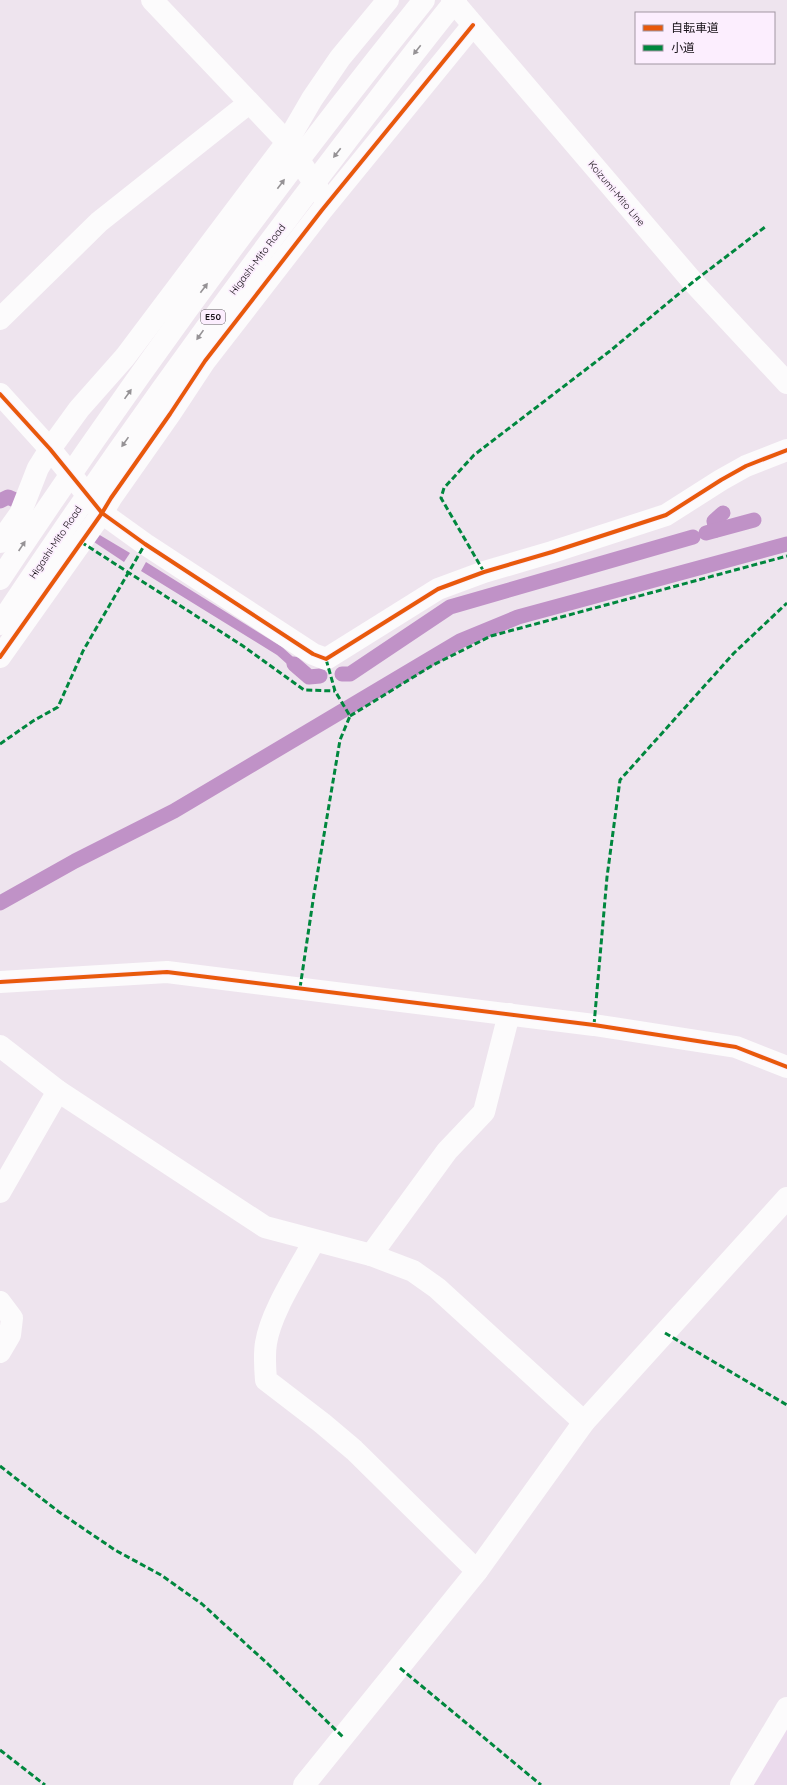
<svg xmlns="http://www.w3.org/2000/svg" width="787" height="1785" font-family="Quicksand,'Noto Sans JP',sans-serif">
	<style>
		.built { fill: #ebdbed }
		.water { fill: #c092c7 }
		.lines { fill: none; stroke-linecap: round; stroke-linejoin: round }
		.canal { stroke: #c092c7; stroke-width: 15 }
		.minor { stroke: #fcfbfc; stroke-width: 22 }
		.major { stroke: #fcfbfc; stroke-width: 22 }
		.highway { stroke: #fcfbfc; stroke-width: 22 }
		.quiet { stroke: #00873e; stroke-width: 3; stroke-dasharray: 6 3; stroke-linecap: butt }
		.cycleway-casing { stroke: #fceefe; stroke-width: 6 }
		.cycleway { stroke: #e8590c; stroke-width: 4 }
		.oneway { fill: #959295 }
		.labels { text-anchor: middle; stroke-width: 3.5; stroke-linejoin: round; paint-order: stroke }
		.shield { fill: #fceefe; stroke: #5c545d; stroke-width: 1 }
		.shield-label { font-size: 9px; font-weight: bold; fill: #181218 }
		.street-label { font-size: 10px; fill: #181218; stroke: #fceefe }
	</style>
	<rect width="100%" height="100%" fill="#eee4ee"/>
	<polygon class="built" points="787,1724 787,1785 749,1785"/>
	<g class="water">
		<polygon points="98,534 130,553 124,562 94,542"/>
		<polygon points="146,562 282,647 311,673 306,681 277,655 141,571"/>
	</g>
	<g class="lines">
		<g class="canal">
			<polyline points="0,501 8,497 15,500"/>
			<polyline points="716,530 714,521 723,513"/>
			<polyline points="706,533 754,520"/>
			<polyline points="294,664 309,677 320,676"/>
			<polyline points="342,674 350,674 450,607 693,537"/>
			<polyline points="0,903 75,861 174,811 460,641 518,617 787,544"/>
		</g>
		<g class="minor">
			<polyline points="152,0 287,142 324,198"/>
			<polyline points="0,319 99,222 249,103"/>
			<polyline points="0,394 50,449 102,513 145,544 313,654 326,659 438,589 484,572 552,552 666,515 721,480 746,466 787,450"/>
			<polyline points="0,542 20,514 38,468 50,449 79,409 125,357 287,142 312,99 340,58 388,0"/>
			<polyline points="0,657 102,513 111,498 170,414 205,361 322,210 473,25"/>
			<polyline points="0,982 167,972 594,1025 736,1047 787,1067"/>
			<polyline points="0,1046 58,1091 265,1227 371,1255 413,1271 437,1288 584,1422"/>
			<polyline points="0,1192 58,1091"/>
			<path d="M 314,1241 C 299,1270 271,1311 266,1343 C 264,1355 265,1368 266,1380 L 322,1423 L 354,1450 L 477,1571"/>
			<polyline points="371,1255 447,1151 484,1112 509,1014"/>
			<polyline points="0,1302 12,1318 10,1335 0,1352"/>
			<polyline points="304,1785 477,1571 584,1422 787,1198"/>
			<polyline points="741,1785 787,1708"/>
		</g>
		<polyline class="major" points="452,0 693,282 787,383"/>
		<g class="highway">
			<path d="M 0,579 C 132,380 274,186 424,0"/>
			<path d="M 0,624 C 109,460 224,300 344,144 C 381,96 418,47 456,0"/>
		</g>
		<g class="quiet">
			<polyline points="81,542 243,646 304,690 335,691"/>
			<polyline points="484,572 441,498 444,488 474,455 610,351 693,282 765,227"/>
			<polyline points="350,716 433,665 491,636 787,556"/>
			<polyline points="0,744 33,721 58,707 83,651 145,544"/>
			<polyline points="300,988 314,894 340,740 350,716 335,691 326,659"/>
			<polyline points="594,1025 607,877 620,780 734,653 787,603"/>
			<polyline points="665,1333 787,1405"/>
			<polyline points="0,1466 59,1512 115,1550 161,1575 202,1604 269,1665 343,1737"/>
			<polyline points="400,1668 541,1785"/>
			<polyline points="0,1750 45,1785"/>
		</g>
		<defs>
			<g id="cycleway">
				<polyline points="0,394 50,449 102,513 145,544 313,654 326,659 438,589 484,572 552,552 666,515 721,480 746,466 787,450"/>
				<polyline points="0,657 102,513 111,498 170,414 205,361 322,210 473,25"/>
				<polyline points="0,982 167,972 594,1025 736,1047 787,1067"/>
			</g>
		</defs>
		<use href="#cycleway" class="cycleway-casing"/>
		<use href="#cycleway" class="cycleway"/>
	</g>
	<defs><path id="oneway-solid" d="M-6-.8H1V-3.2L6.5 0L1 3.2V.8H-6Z"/></defs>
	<g class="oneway">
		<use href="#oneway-solid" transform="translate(417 50) rotate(128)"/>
		<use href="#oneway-solid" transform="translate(337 153) rotate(128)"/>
		<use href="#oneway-solid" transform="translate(281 184) rotate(-53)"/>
		<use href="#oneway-solid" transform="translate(204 288) rotate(-53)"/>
		<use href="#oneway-solid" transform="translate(200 335) rotate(125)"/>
		<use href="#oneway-solid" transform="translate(128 394) rotate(-55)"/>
		<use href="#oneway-solid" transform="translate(125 442) rotate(125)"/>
		<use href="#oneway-solid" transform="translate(22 546) rotate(-56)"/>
	</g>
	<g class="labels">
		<rect class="shield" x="201" y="310" width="24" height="14" rx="3"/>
		<g class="shield-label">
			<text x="213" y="320">E50</text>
		</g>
		<g class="street-label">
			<text transform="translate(617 193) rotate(50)" y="4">Koizumi-Mito Line</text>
			<text transform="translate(257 259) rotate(-53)" y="4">Higashi-Mito Road</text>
			<text transform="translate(55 542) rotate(-56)" y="4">Higashi-Mito Road</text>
		</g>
	</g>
	<rect x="635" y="12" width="140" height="52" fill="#fceefe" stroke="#a196a2"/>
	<rect x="643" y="25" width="20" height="6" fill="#e8590c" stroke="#a196a2"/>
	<text x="671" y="32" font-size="12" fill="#181218">自転車道</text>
	<rect x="643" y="45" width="20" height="6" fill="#00873e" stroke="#a196a2"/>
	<text x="671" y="52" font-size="12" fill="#181218">小道</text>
</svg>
